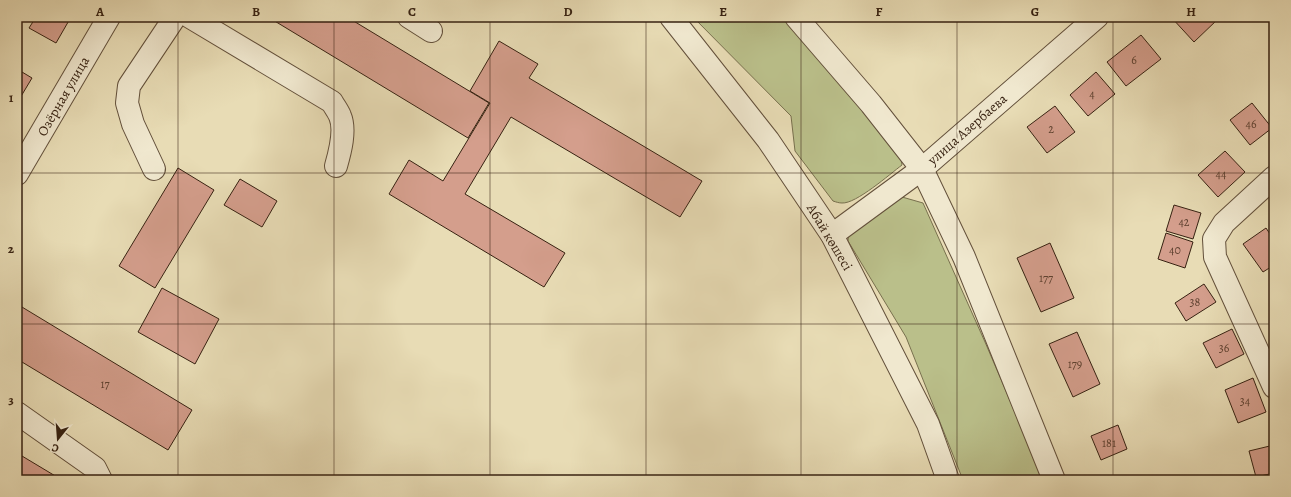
<svg xmlns="http://www.w3.org/2000/svg" width="1291" height="497" font-family="Alegreya,serif">
	<style>
		.green { fill: #babf8a; stroke: #78704e }
		.building { fill: #d49e8c; stroke: #372212 }
		.lines { fill: none; stroke-linecap: round; stroke-linejoin: round }
		.minor-casing { stroke: #63503b; stroke-width: 24 }
		.minor { stroke: #f0e8cf; stroke-width: 22 }
		.grid { fill: none; stroke: #372212; stroke-width: 1; stroke-opacity: 0.55 }
		.labels { text-anchor: middle; stroke-width: 4; stroke-linejoin: round; paint-order: stroke }
		.number-label { font-size: 12px; fill: #5e4130 }
		.street-label { font-size: 14px; fill: #372212; stroke: #f0e8cf }
		.neatline { fill: none; stroke: #372212; stroke-width: 1.5 }
		.grid-label { font-size: 13px; text-anchor: middle; font-weight: bold; fill: #372212 }
	</style>
	<rect width="100%" height="100%" fill="#e8dcb5"/>
	<filter id="stains"><feTurbulence type="fractalNoise" baseFrequency=".005" numOctaves="4"/><feColorMatrix values="0 0 0 0 .2 0 0 0 0 .09 0 0 0 0 .02 0 0 0 .5 -.17"/></filter>
	<radialGradient id="worn" r=".72"><stop offset=".6" stop-color="#630" stop-opacity="0"/><stop offset="1" stop-color="#630" stop-opacity=".3"/></radialGradient>
	<g class="green">
		<path d="M 693,17 L 784,17 L 829,65 L 899,146 L 902,165 C 890,174 856,204 842,203 C 839,203 836,202 833,201 L 795,151 L 791,116 Z"/>
		<polygon points="902,197 923,203 985,342 1044,480 963,480 906,337 848,241 849,231"/>
	</g>
	<g class="building">
		<polygon points="36,17 71,17 56,43 29,28"/>
		<polygon points="268,17 347,17 489,103 468,138"/>
		<polygon points="1171,17 1216,17 1218,19 1194,42"/>
		<polygon points="1141,35 1161,59 1126,86 1107,62"/>
		<polygon points="499,41 538,64 529,78 702,181 680,217 511,117 465,194 565,253 544,287 389,194 409,160 443,181 490,103 470,91"/>
		<polygon points="17,69 32,78 17,103"/>
		<polygon points="1096,72 1115,94 1088,116 1070,95"/>
		<polygon points="1252,103 1272,128 1250,145 1230,120"/>
		<polygon points="1055,106 1075,132 1047,153 1027,127"/>
		<polygon points="1225,151 1245,172 1218,197 1198,175"/>
		<polygon points="178,168 214,190 155,288 119,266"/>
		<polygon points="240,179 277,201 262,227 224,205"/>
		<polygon points="1174,205 1201,213 1193,239 1166,231"/>
		<polygon points="1266,228 1274,240 1274,265 1263,272 1243,244"/>
		<polygon points="1166,233 1193,242 1185,268 1158,259"/>
		<polygon points="1050,243 1074,298 1041,312 1017,258"/>
		<polygon points="1204,284 1216,302 1186,321 1175,303"/>
		<polygon points="162,288 219,319 195,364 138,332"/>
		<polygon points="17,304 192,410 168,450 17,359"/>
		<polygon points="1232,329 1244,354 1216,368 1203,343"/>
		<polygon points="1077,332 1100,384 1073,397 1049,344"/>
		<polygon points="1253,378 1266,412 1238,423 1225,390"/>
		<polygon points="1118,425 1127,449 1101,460 1091,436"/>
		<polygon points="1274,445 1274,473 1256,477 1249,451"/>
		<polygon points="17,453 62,480 17,480"/>
	</g>
	<g class="lines">
		<defs>
			<g id="minor">
				<path d="M 190,17 L 332,102 C 334,106 338,111 340,116 C 346,130 340,152 336,166"/>
				<polyline points="409,17 431,31"/>
				<polyline points="671,17 768,140 832,235 928,424 948,480"/>
				<polyline points="796,17 871,104 922,169 964,257 1054,480"/>
				<polyline points="154,169 133,124 127,103 129,86 175,17"/>
				<polyline points="17,174 109,17"/>
				<polyline points="1274,177 1224,223 1214,239 1215,257 1274,387"/>
				<polyline points="832,235 922,169 1097,17"/>
				<polyline points="17,413 95,468 101,480"/>
			</g>
		</defs>
		<use href="#minor" class="minor-casing"/>
		<use href="#minor" class="minor"/>
	</g>
	<path class="grid" d="M 178,17 L 178,480M 334,17 L 334,480M 490,17 L 490,480M 646,17 L 646,480M 801,17 L 801,480M 957,17 L 957,480M 1113,17 L 1113,480M 17,173 L 1274,173M 17,324 L 1274,324"/>
	<g class="labels">
		<g class="number-label">
			<text x="1134" y="64">6</text>
			<text x="1092" y="98">4</text>
			<text x="1251" y="128">46</text>
			<text x="1051" y="133">2</text>
			<text x="1221" y="178">44</text>
			<text x="1184" y="226">42</text>
			<text x="1175" y="254">40</text>
			<text x="1046" y="282">177</text>
			<text x="1195" y="306">38</text>
			<text x="1224" y="352">36</text>
			<text x="1075" y="368">179</text>
			<text x="105" y="388">17</text>
			<text x="1245" y="405">34</text>
			<text x="1109" y="447">181</text>
		</g>
		<g class="street-label">
			<text transform="translate(63 96) rotate(-60)" y="5">Озёрная улица</text>
			<text transform="translate(967 129) rotate(-41)" y="5">улица Азербаева</text>
			<text transform="translate(830 237) rotate(59)" y="5">Абай көшесі</text>
		</g>
	</g>
	<rect width="1291" height="497" fill="none" stroke="#e8dcb5" stroke-width="44"/>
	<g transform="translate(58 439) rotate(197)" stroke="#f0e8cf" stroke-width="3" paint-order="stroke">
	<path d="M0-3L7 15L0 10L-7 15Z" fill="#372212"/>
	<text y="-6" font-size="11" font-weight="bold" text-anchor="middle" fill="#372212">С</text>
	</g>
	<rect x="22" y="22" width="1247" height="453" class="neatline"/>
	<g class="grid-label">
		<text x="100" y="16">A</text>
		<text x="256" y="16">B</text>
		<text x="412" y="16">C</text>
		<text x="568" y="16">D</text>
		<text x="723" y="16">E</text>
		<text x="879" y="16">F</text>
		<text x="1035" y="16">G</text>
		<text x="1191" y="16">H</text>
		<text x="11" y="102">1</text>
		<text x="11" y="253">2</text>
		<text x="11" y="404">3</text>
	</g>
	<rect width="100%" height="100%" filter="url(#stains)"/>
	<rect width="100%" height="100%" fill="url(#worn)"/>
</svg>
